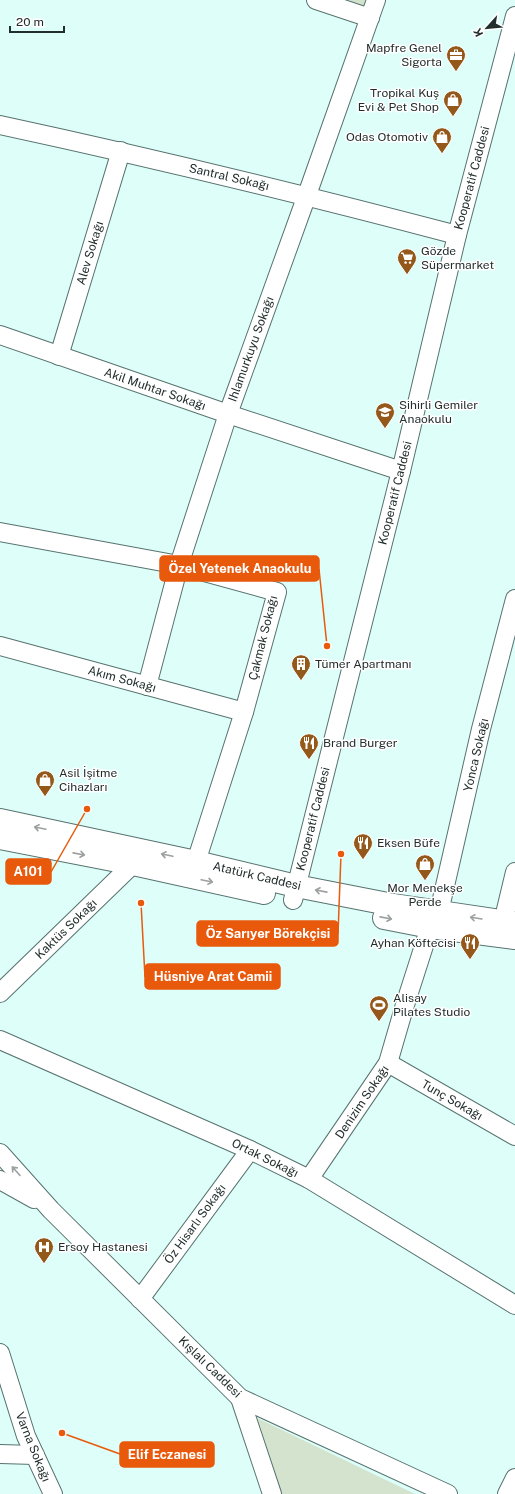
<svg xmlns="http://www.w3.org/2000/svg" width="515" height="1494" font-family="'Public Sans',sans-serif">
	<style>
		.green { fill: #d4e3cd }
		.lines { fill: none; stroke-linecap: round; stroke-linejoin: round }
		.minor-casing { stroke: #57736f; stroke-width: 20 }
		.major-casing { stroke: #57736f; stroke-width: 24 }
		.minor { stroke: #fff; stroke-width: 18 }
		.major { stroke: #fff; stroke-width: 22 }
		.oneway { stroke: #9ca1a0 }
		.labels { text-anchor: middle; stroke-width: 3; stroke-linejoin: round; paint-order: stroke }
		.poi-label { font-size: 12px; fill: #222e2c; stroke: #fff; text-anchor: start }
		.street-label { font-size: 12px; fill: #222e2c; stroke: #fff }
		.leader { fill: none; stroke: #e8590c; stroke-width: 1.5 }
		.callout-dot { fill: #e8590c; stroke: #fff; stroke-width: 1.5 }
		.callout { fill: #e8590c; stroke: #e8590c; stroke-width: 1.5 }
		.callout-label { font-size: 13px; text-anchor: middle; font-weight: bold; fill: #fff }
	</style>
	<rect width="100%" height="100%" fill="#defef9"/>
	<g class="green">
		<polygon points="345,0 369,0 367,7"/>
		<polygon points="253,1416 415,1494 282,1494"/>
	</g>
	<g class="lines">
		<defs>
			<g id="minor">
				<polyline points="316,0 370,18"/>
				<path d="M 0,125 C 153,158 305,195 457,235"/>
				<polyline points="0,335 228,414 401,471"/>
				<polyline points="59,356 121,151"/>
				<polyline points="0,532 179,565 277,592 244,712 196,862"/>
				<polyline points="0,646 244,712"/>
				<polyline points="147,686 179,565 228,414 307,195 376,0"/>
				<polyline points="293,900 401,471 457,235 515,16"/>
				<polyline points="439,912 481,729 515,599"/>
				<polyline points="503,922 515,872"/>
				<polyline points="0,993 133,864"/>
				<polyline points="0,1040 250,1150 309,1179 515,1305"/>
				<polyline points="388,1063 515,1136"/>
				<polyline points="0,1153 51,1210 240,1398 448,1494"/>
				<polyline points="309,1179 388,1063 404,1008 430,927"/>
				<polyline points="0,1180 34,1199"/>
				<polyline points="140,1299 250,1150"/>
				<polyline points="0,1353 26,1436 53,1494"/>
				<polyline points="240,1398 272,1494"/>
				<polyline points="0,1454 35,1455"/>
				<polyline points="507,1494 515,1478"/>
			</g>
			<g id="major">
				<polyline points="0,820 196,862 296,886 393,905 515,923"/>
				<polyline points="0,838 133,864 264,893"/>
				<polyline points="384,918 430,927 515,938"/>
			</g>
		</defs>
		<use href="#minor" class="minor-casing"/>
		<use href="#major" class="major-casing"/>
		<use href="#minor" class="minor"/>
		<use href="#major" class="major"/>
	</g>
	<defs><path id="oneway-shaft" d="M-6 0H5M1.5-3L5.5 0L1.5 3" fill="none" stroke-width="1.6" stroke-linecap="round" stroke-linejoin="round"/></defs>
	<g class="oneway">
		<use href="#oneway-shaft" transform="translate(40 828) rotate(-168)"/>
		<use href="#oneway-shaft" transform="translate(79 854) rotate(11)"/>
		<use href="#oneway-shaft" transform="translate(167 855) rotate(-168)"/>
		<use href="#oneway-shaft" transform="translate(207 881) rotate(12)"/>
		<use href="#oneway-shaft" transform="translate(321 891) rotate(-169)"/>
		<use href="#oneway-shaft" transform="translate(386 918) rotate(11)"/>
		<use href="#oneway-shaft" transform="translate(476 918) rotate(-171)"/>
		<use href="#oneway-shaft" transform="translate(16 1171) rotate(-132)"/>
	</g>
	<defs>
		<symbol id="office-pin" viewBox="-11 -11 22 30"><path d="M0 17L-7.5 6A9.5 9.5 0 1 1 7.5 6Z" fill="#94581a" stroke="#fff"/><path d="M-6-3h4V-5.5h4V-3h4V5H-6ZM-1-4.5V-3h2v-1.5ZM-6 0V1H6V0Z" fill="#fff"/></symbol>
		<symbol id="shop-pin" viewBox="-11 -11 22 30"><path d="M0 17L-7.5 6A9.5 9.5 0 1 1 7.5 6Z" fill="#94581a" stroke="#fff"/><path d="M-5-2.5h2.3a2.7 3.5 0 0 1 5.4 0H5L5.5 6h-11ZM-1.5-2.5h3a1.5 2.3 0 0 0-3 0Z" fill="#fff"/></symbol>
		<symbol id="supermarket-pin" viewBox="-11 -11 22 30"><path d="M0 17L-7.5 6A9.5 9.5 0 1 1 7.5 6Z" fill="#94581a" stroke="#fff"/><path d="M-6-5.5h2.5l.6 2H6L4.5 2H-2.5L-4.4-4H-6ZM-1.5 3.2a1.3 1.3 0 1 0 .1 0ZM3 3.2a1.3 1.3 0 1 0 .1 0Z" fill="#fff"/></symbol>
		<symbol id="school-pin" viewBox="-11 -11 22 30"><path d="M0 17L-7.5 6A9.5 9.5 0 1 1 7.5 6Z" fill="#94581a" stroke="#fff"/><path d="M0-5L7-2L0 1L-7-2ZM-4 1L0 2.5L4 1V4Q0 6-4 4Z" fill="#fff"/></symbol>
		<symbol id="building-pin" viewBox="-11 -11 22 30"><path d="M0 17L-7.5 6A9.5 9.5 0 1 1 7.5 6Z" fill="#94581a" stroke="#fff"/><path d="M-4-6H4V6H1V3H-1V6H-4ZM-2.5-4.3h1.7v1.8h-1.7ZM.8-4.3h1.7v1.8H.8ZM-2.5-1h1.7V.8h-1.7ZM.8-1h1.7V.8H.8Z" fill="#fff"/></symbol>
		<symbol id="restaurant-pin" viewBox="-11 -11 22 30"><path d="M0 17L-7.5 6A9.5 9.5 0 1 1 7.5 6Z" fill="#94581a" stroke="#fff"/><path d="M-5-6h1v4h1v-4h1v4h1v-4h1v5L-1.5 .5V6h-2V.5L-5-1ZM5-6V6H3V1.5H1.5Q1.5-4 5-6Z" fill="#fff"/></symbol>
		<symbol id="stadium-pin" viewBox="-11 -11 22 30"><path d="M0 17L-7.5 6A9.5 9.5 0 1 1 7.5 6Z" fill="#94581a" stroke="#fff"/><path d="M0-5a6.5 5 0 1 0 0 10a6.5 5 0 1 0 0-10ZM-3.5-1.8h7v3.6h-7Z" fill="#fff"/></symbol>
		<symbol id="hospital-pin" viewBox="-11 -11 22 30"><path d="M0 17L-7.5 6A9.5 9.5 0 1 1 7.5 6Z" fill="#94581a" stroke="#fff"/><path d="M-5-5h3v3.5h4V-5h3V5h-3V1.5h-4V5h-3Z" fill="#fff"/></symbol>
	</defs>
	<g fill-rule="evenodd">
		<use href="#office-pin" x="445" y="44" width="22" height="30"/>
		<use href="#shop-pin" x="442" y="89" width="22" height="30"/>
		<use href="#shop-pin" x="431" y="126" width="22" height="30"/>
		<use href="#supermarket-pin" x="396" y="247" width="22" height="30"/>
		<use href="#school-pin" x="374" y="401" width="22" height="30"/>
		<use href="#building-pin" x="290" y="653" width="22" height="30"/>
		<use href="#restaurant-pin" x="298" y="732" width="22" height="30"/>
		<use href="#shop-pin" x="34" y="769" width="22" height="30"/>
		<use href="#restaurant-pin" x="352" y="832" width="22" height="30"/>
		<use href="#shop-pin" x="414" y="853" width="22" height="30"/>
		<use href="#restaurant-pin" x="459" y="932" width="22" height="30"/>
		<use href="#stadium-pin" x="368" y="994" width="22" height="30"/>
		<use href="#hospital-pin" x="33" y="1236" width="22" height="30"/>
	</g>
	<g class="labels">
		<g class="poi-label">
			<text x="442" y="52" text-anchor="end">Mapfre Genel<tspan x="442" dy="14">Sigorta</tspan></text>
			<text x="439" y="97" text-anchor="end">Tropikal Kuş<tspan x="439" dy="14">Evi &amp; Pet Shop</tspan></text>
			<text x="428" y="141" text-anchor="end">Odas Otomotiv</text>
			<text x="421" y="255">Gözde<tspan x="421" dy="14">Süpermarket</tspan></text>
			<text x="399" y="409">Sihirli Gemiler<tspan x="399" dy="14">Anaokulu</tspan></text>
			<text x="315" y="668">Tümer Apartmanı</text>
			<text x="323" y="747">Brand Burger</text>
			<text x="59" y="777">Asil İşitme<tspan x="59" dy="14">Cihazları</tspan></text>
			<text x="377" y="847">Eksen Büfe</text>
			<text x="425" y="892" text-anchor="middle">Mor Menekşe<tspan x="425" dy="14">Perde</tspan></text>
			<text x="456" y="947" text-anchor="end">Ayhan Köftecisi</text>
			<text x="393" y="1002">Alisay<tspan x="393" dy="14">Pilates Studio</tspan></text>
			<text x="58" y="1251">Ersoy Hastanesi</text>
		</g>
		<g class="street-label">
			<text transform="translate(229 177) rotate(13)" y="4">Santral Sokağı</text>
			<text transform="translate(472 178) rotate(-75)" y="4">Kooperatif Caddesi</text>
			<text transform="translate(90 253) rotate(-73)" y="4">Alev Sokağı</text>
			<text transform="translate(251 349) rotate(-70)" y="4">Ihlamurkuyu Sokağı</text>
			<text transform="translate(155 389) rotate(19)" y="4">Akil Muhtar Sokağı</text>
			<text transform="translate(395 493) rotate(-76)" y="4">Kooperatif Caddesi</text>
			<text transform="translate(263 638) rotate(-76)" y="4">Çakmak Sokağı</text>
			<text transform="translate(122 679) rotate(15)" y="4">Akım Sokağı</text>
			<text transform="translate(476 755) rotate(-77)" y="4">Yonca Sokağı</text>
			<text transform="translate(313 819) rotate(-76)" y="4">Kooperatif Caddesi</text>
			<text transform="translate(257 876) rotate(13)" y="4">Atatürk Caddesi</text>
			<text transform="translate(66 929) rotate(-44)" y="4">Kaktüs Sokağı</text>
			<text transform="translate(452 1100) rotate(30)" y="4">Tunç Sokağı</text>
			<text transform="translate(362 1102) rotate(-56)" y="4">Denizim Sokağı</text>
			<text transform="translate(265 1158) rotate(26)" y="4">Ortak Sokağı</text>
			<text transform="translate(195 1224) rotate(-54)" y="4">Öz Hisarlı Sokağı</text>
			<text transform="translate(210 1367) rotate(44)" y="4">Kışlalı Caddesi</text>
			<text transform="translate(33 1447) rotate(68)" y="4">Varna Sokağı</text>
		</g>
	</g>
	<path class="leader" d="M327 646L319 569M87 809L51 872M341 854L338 934M141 903L145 977M62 1433L120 1454"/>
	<g class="callout-dot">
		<circle cx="327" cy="646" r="4"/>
		<circle cx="87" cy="809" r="4"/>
		<circle cx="341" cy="854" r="4"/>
		<circle cx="141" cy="903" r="4"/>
		<circle cx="62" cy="1433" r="4"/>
	</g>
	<g class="callout">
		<rect x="160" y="556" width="159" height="25" rx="4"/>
		<rect x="6" y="859" width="45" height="25" rx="4"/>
		<rect x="197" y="921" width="141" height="25" rx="4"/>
		<rect x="145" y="964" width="135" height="25" rx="4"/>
		<rect x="120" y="1442" width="94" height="25" rx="4"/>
	</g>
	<g class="callout-label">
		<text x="240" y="573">Özel Yetenek Anaokulu</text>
		<text x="28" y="876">A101</text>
		<text x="268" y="938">Öz Sarıyer Börekçisi</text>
		<text x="213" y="981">Hüsniye Arat Camii</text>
		<text x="167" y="1459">Elif Eczanesi</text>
	</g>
	<g transform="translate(487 28) rotate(243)" stroke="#ffffff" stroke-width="3" paint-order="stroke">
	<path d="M0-3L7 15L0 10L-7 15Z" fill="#222e2c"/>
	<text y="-6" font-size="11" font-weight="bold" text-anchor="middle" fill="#222e2c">K</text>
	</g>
	<path d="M10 26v6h54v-6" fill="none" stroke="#222e2c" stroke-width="2"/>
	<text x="16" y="26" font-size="12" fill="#222e2c" stroke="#ffffff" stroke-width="3" paint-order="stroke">20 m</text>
</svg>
